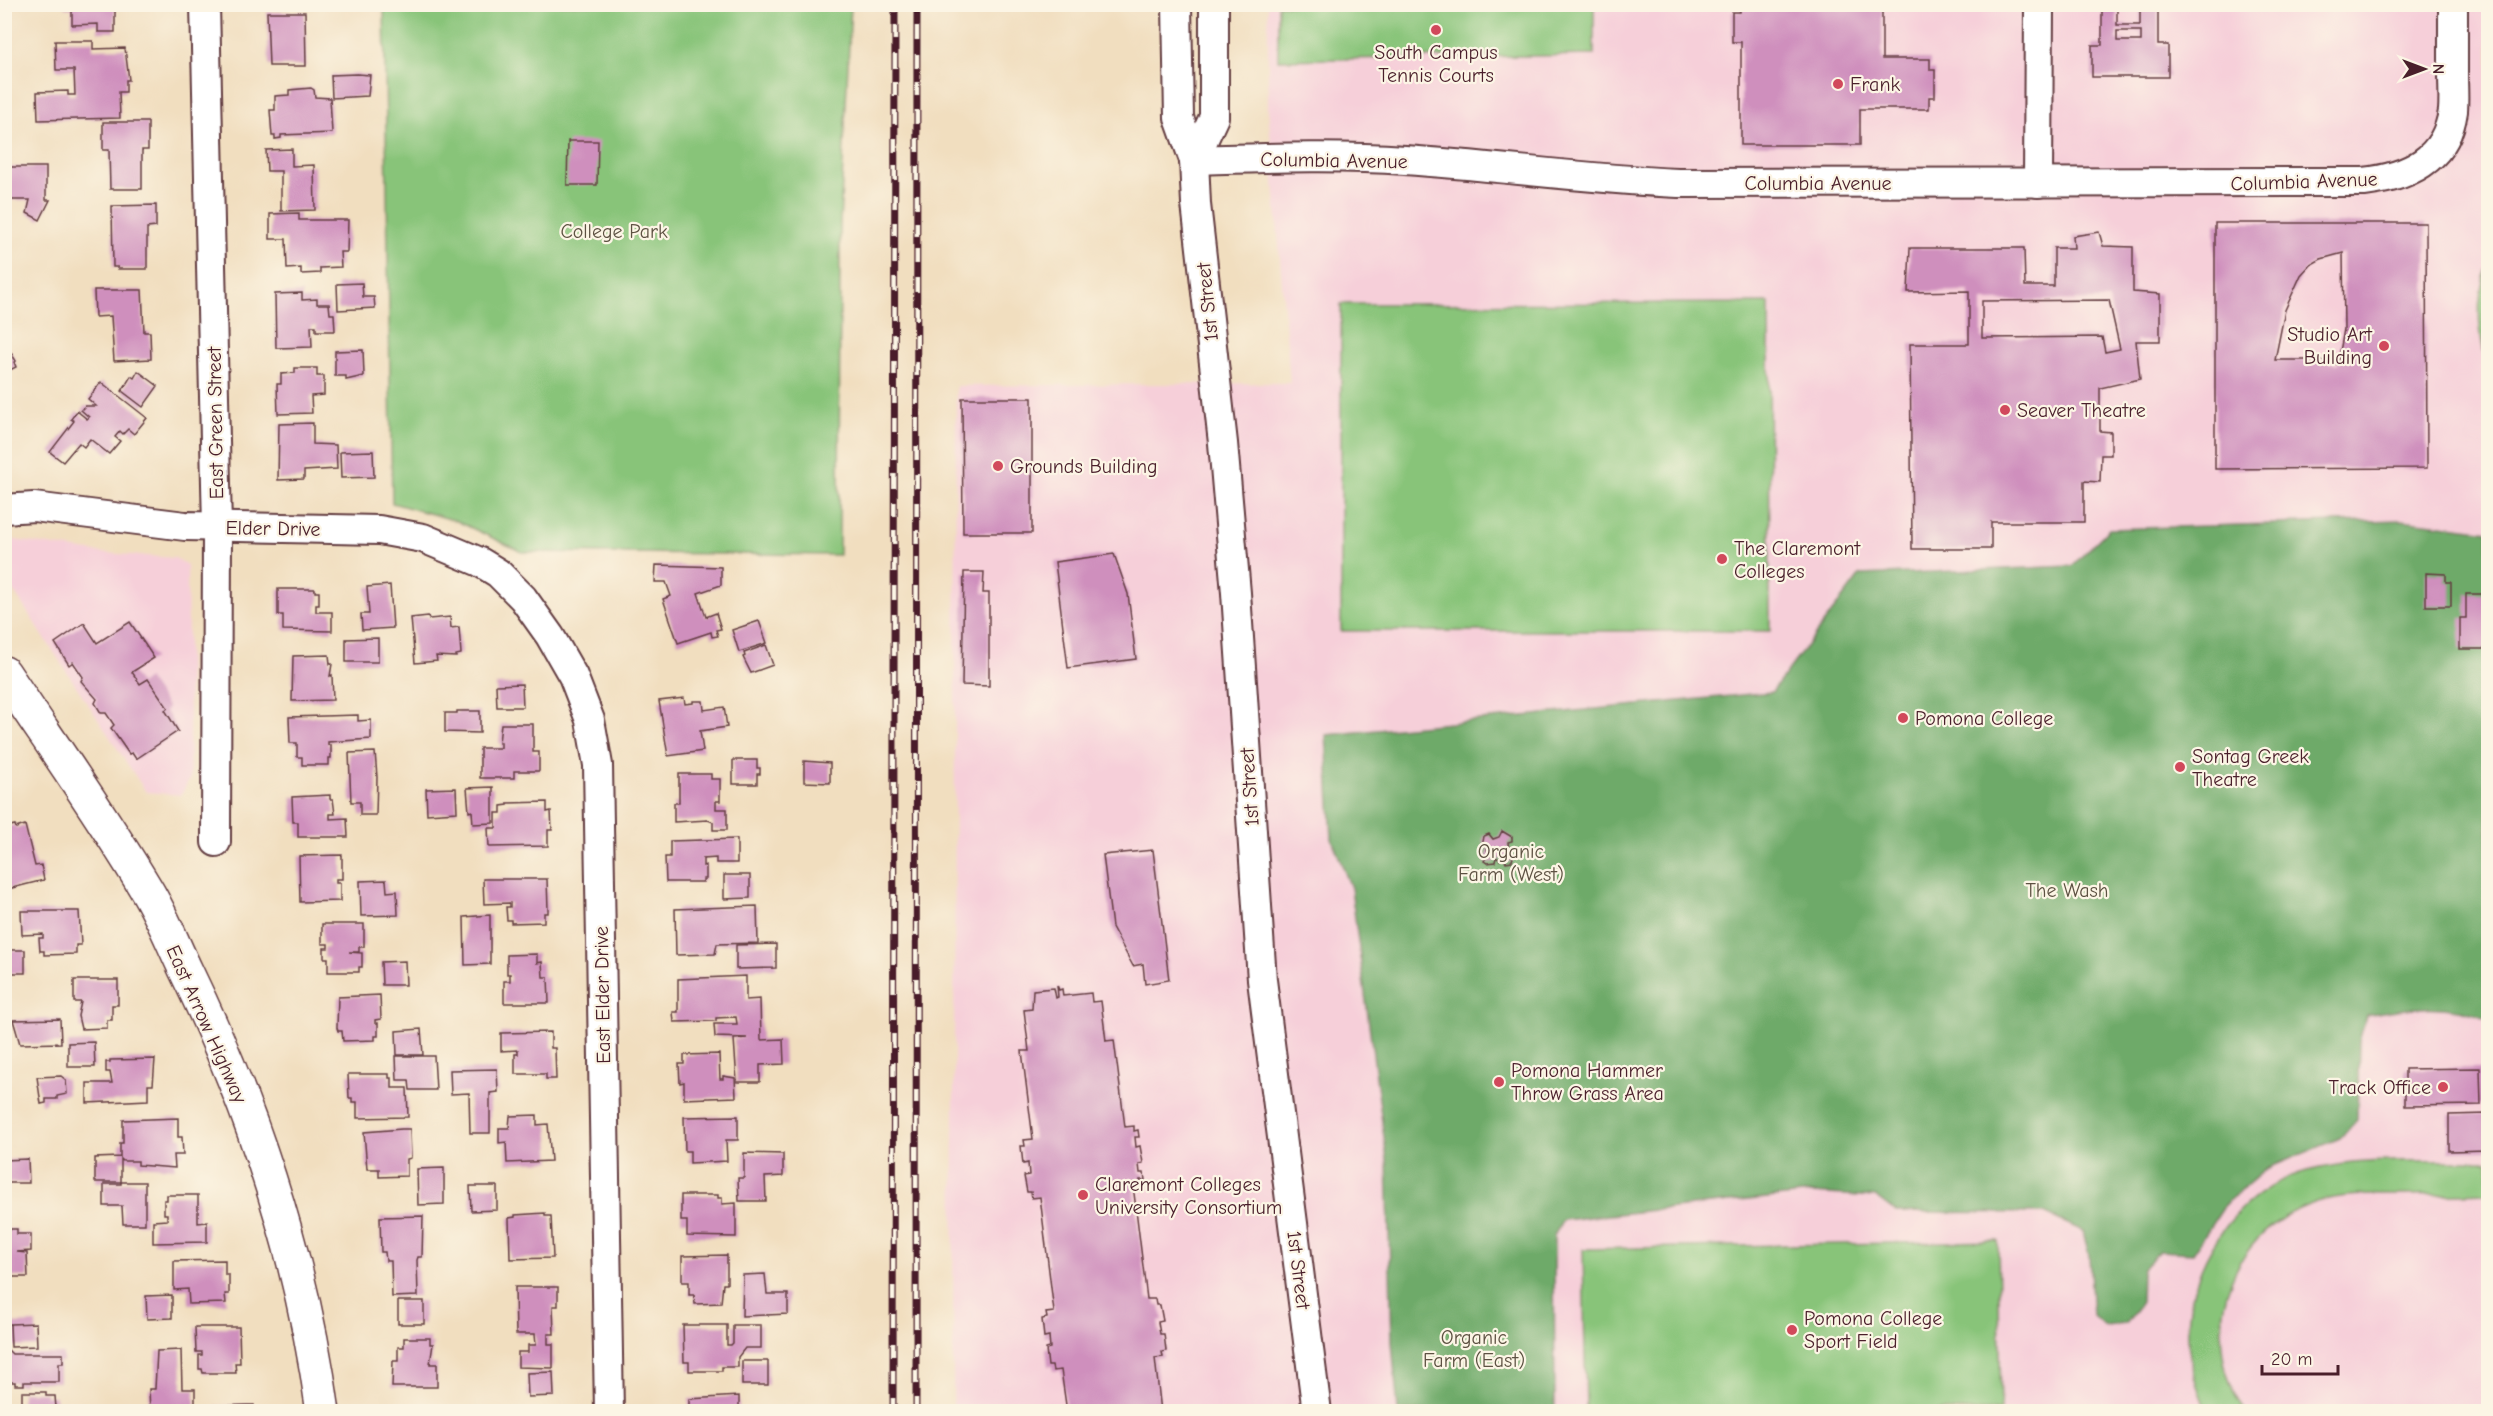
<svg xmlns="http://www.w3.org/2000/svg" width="2493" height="1416" font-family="'Comic Neue',sans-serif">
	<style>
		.built { fill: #f6cfd9 }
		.green { fill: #88c479; stroke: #697252; stroke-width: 1.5 }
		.forest { fill: #6eaa69; stroke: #5c644a; stroke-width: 1.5 }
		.building { fill: #cf8fbd; fill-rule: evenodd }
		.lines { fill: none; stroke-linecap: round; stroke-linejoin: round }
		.minor-casing { stroke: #633c41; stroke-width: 32 }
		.major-casing { stroke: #633c41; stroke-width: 36 }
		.minor { stroke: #fff; stroke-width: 28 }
		.major { stroke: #fff; stroke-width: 33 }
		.rail-casing { stroke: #4a1f2b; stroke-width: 7 }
		.rail { stroke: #fcf5e5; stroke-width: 4.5; stroke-dasharray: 14; stroke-linecap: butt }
		.poi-dot { fill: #d1495b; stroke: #fcf5e5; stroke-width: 2 }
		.labels { text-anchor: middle; stroke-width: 4.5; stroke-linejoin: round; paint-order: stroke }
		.poi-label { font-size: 20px; fill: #4a1f2b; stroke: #fcf5e5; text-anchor: start }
		.street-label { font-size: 20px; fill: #4a1f2b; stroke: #fcf5e5 }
		.park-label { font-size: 20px; fill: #5d5142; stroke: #fcf5e5 }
	</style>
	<rect width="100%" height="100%" fill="#fcf5e5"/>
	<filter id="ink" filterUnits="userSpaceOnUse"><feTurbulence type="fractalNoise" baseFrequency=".0167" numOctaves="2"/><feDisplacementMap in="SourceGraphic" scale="12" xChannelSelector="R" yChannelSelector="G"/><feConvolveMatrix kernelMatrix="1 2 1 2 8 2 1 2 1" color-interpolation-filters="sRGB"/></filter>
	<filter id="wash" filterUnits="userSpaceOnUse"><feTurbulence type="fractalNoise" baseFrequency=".008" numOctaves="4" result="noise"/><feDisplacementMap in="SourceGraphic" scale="24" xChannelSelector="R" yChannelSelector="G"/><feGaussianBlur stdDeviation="1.35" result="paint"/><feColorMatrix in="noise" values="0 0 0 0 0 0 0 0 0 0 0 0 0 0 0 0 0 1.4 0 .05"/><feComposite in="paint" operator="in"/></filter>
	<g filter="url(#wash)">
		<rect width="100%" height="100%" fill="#f1debf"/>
		<g class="built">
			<polygon points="1268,5 2488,5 2488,1411 953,1412 956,386 1290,383 1268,108"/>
			<polygon points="8,539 103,553 175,558 187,565 190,778 181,795 146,792 5,578 5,541"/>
		</g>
		<g class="green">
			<polygon points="384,5 851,5 840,222 839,555 522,552 457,521 392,503"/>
			<polygon points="1278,5 1594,5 1594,55 1278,60"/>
			<path d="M 2488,266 L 2488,373 C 2480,337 2473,301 2488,266 Z"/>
			<polygon points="1769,303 1770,631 1341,631 1341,304"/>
			<path d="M 2488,1161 L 2488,1193 C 2455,1194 2421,1195 2388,1195 C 2370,1195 2351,1194 2333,1198 C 2233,1218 2192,1327 2244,1411 L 2207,1411 C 2196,1387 2189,1363 2188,1337 C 2186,1266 2236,1190 2307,1171 C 2365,1156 2429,1162 2488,1161 Z"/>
			<polygon points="1998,1241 2001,1411 1586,1411 1583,1249"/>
		</g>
		<path class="forest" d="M 2401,520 L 2488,531 L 2488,1019 C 2450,1002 2406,1007 2366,1015 L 2359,1042 L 2357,1120 L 2340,1138 L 2266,1169 L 2225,1204 L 2193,1253 L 2160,1251 L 2142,1269 L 2141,1302 L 2126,1324 L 2105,1326 L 2093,1315 L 2089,1256 L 2083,1231 L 2044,1213 L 1896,1212 L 1876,1197 L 1812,1193 L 1563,1220 L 1554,1236 L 1555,1411 L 1398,1411 L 1392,1342 L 1387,1160 L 1351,888 L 1332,839 L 1326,735 L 1772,692 L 1860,575 L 2072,566 L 2109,529 Z"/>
		<g id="blocks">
			<g class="building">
				<polygon points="66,4 106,4 106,7 115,7 115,32 98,32 98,24 72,25 72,8 65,8"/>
				<polygon points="1740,4 1882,4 1882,59 1930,59 1930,70 1935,70 1935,97 1929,97 1929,109 1860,109 1860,145 1741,145 1741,42 1732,42 1732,12 1740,12"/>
				<path d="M 2140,6 L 2158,6 L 2158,45 L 2168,45 L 2168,77 L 2092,77 L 2092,45 L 2102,45 L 2102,7 L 2117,7 L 2117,25 L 2140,25 ZM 2117,31 L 2141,31 L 2141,41 L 2117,41 Z"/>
				<polygon points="267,12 305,12 306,66 269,66"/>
				<polygon points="55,41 93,41 93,49 125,48 129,80 126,80 126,92 119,92 120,118 38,120 37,92 68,91 68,95 75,95 74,70 56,70"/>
				<polygon points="357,74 370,75 368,96 332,98 331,75"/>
				<polygon points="311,88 314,90 315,97 330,98 332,133 281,135 281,138 275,139 275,136 272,136 270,110 275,110 275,96 289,95 289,90"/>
				<polygon points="103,122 148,122 148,150 142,150 142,189 110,189 109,150 103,150"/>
				<polygon points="568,141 598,141 597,185 567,185"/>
				<polygon points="292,149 292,166 314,165 315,210 281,211 281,171 267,171 266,150"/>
				<polygon points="7,167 46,167 46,200 50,200 40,220 27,213 30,200 7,200"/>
				<polygon points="156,205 156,227 147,228 147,269 118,269 118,267 113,267 112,206"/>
				<polygon points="299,213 299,220 348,220 347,252 340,252 341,267 320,268 320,273 301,274 301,268 287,269 286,239 270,239 270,214"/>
				<path d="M 2215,223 L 2426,223 L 2427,468 L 2215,469 ZM 2343,253 L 2344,329 L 2338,364 L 2318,360 L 2275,360 L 2285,310 L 2301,275 L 2310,265 L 2321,259 Z"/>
				<path d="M 2099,232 L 2103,246 L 2133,247 L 2133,292 L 2160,294 L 2160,341 L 2136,341 L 2140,379 L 2100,388 L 2100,431 L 2111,432 L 2111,455 L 2101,455 L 2100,482 L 2084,481 L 2084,522 L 1991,522 L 1991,549 L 1912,549 L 1910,344 L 1969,344 L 1969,291 L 1908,292 L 1910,248 L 2024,248 L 2025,286 L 2054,286 L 2054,248 L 2074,248 L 2073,236 ZM 2109,300 L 2120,349 L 2105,352 L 2102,337 L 1982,338 L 1982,301 Z"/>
				<polygon points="362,283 363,297 374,297 375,308 338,310 337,284"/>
				<polygon points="94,290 142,290 144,332 150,332 151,359 114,361 111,316 95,317"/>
				<polygon points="302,293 302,300 317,299 317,304 329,304 330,314 334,314 335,331 316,331 316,326 311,326 312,347 276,348 275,294"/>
				<polygon points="4,345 6,349 8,348 16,361 14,362 16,367 4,373"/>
				<polygon points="363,350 364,376 346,380 346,376 335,376 335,351"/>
				<polygon points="295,368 317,368 317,376 324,376 324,395 311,396 312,413 278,414 277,384 281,384 281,374 295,373"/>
				<polygon points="138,371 158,386 143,407 122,391 131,376 134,378"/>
				<polygon points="101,382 147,418 134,434 128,429 123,434 120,431 115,437 120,441 109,454 90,439 84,447 79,443 63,462 50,452 74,421 71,419 77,411 87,419 89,417 81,410 85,406 96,406 88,399"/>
				<polygon points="962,398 1032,398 1032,533 963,533"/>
				<polygon points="313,423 313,444 336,445 337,469 304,471 304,479 278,480 279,424"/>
				<polygon points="373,451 374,477 341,478 340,452"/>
				<polygon points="1114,554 1128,594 1136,659 1068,668 1055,562"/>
				<polygon points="656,565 721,567 721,585 698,593 706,617 716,613 721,629 716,630 718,636 712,637 711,632 678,643 663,599 671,596 666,582 655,582"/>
				<polygon points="964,572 984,572 983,593 989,593 989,686 962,685"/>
				<polygon points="2426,573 2446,574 2446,582 2451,582 2451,606 2426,606"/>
				<polygon points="390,585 393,628 362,630 361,614 369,614 367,587"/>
				<polygon points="278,589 315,589 315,592 319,592 319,605 316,605 316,612 332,612 332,631 283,630 283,615 278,615"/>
				<polygon points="2466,594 2488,594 2488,649 2460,649 2460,618 2466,618"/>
				<polygon points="428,616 429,619 450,617 451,628 459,627 461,654 456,655 456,657 436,656 437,661 415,663 411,618"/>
				<polygon points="759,621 767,643 739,652 732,630"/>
				<polygon points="130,622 154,658 132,672 140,684 148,679 168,708 165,710 178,731 136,759 132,753 129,754 111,728 114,725 106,713 101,713 95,703 97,699 81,681 83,677 73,662 69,665 55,643 84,623 97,643"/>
				<polygon points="378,638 378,662 346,662 346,639"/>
				<polygon points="766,645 773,665 751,673 743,657 745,656 744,653"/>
				<polygon points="329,655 330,664 332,664 330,676 332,675 333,700 292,701 293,656"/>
				<polygon points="522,684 523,707 497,707 496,685"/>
				<polygon points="684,698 685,704 693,703 693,701 703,701 704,710 724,707 727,727 700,731 703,751 668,756 659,701"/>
				<polygon points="457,711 480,711 480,733 445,732 445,713 457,713"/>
				<polygon points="358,715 358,721 371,720 371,739 328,742 328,745 331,745 331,758 329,758 329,765 302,765 302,757 297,757 297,743 290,743 289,717"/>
				<polygon points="501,724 533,724 533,752 539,752 539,771 514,771 514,778 480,778 480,748 501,748 501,743 499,743"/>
				<polygon points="375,752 377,777 376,815 360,815 360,802 351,802 349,753"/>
				<polygon points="733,760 757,760 757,768 760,768 760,774 757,774 757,784 733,784"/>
				<polygon points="804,761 830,763 830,783 804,782"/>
				<polygon points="679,774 711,774 711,779 720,779 720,801 716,801 716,809 727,809 727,830 713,830 713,822 708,820 674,822 674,803 679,803"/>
				<polygon points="493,787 493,823 473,824 472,811 469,812 467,788"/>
				<polygon points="456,788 457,812 427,814 426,789"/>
				<polygon points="330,795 330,799 333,799 335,814 330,814 330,819 347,818 348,837 298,837 298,822 293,822 292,797"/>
				<polygon points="547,802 547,812 551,811 552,830 548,830 548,846 489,847 488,828 496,828 496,813 501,813 501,806 508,805 508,803"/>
				<polygon points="15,825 16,828 25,825 35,866 41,865 44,880 4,890 4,830 6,827"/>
				<polygon points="1502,831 1512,837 1512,841 1508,842 1509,852 1513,857 1512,861 1506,862 1502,858 1500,860 1496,857 1495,862 1487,863 1484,861 1488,853 1487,845 1483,842 1484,836 1489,834 1493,839 1499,837"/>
				<polygon points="737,839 737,863 716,863 716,858 703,859 703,866 706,865 706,879 703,879 703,882 666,882 665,857 670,857 670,841"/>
				<polygon points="1153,850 1169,980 1145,984 1143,964 1133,966 1112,927 1103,855"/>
				<polygon points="342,855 342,879 336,879 336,883 340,883 340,901 300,902 299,856"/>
				<polygon points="724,875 750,875 750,898 724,899"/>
				<polygon points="483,879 547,879 548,910 548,913 544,913 544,922 511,923 511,920 507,920 506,907 510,907 510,903 484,904"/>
				<polygon points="386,880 387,892 397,891 398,915 361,916 360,881"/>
				<polygon points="757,906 758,943 717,944 715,954 676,955 675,909"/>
				<polygon points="21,911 79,911 81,945 76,945 76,954 44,955 44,951 40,951 39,938 43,938 43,934 22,935"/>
				<polygon points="490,915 490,964 465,965 464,917"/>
				<polygon points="322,924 364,924 364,947 359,947 359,952 349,952 362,953 362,967 359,967 359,972 328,972 328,958 324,958 324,948 328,948 328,944 322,944"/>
				<polygon points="776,944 776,968 736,969 736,945"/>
				<rect x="4" y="950" width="21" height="23"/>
				<polygon points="537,954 537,963 542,962 543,977 548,977 549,1003 504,1003 504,981 510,981 510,974 507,974 507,955"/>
				<polygon points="405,961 406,985 382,985 381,962"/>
				<polygon points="746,976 746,1000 760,999 761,1040 783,1039 784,1064 760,1065 760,1082 737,1082 734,1039 747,1038 715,1037 714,1024 737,1024 736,1017 716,1018 716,1021 674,1022 673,1012 678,1012 678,979"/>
				<polygon points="74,980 118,980 118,1005 112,1005 112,1020 107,1020 107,1028 81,1029 78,1016 81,1002 74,1002"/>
				<polygon points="1057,985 1059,990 1062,989 1063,996 1091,993 1092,1002 1101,1001 1106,1041 1114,1040 1125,1127 1134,1126 1134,1131 1138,1130 1139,1137 1135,1137 1136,1147 1140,1146 1143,1163 1139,1164 1140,1173 1144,1173 1145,1180 1140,1180 1141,1184 1133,1185 1147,1299 1155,1299 1156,1305 1160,1305 1163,1321 1158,1322 1160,1334 1164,1334 1166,1351 1162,1352 1163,1357 1155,1358 1161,1412 1067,1412 1061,1370 1053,1371 1052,1366 1048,1366 1046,1349 1050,1348 1049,1336 1044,1337 1042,1319 1047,1318 1046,1313 1054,1312 1040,1197 1032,1198 1031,1192 1027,1192 1024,1176 1029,1175 1028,1163 1023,1164 1021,1146 1025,1146 1024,1140 1033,1139 1022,1051 1029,1051 1024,1010 1032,1009 1033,990 1054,988 1056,998 1058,997"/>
				<polygon points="380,995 381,1019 375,1020 375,1023 378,1023 378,1036 375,1036 375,1040 343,1041 342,1031 338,1031 337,1028 338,997"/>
				<polygon points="60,1019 61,1043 20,1044 13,1020"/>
				<polygon points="421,1029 423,1055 397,1055 396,1031"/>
				<polygon points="551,1032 551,1048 555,1048 556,1079 546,1079 546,1074 515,1074 515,1054 518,1054 518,1050 501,1051 501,1033"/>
				<polygon points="94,1042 95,1067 68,1067 68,1043"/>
				<polygon points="719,1054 720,1079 723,1079 723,1076 735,1078 736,1097 684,1099 684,1082 680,1083 679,1064 684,1064 684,1055"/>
				<polygon points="396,1056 434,1056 436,1090 410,1090 409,1080 397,1080"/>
				<polygon points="155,1059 153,1085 148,1085 148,1100 87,1103 87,1083 112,1083 110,1072 106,1072 106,1062 110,1062 110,1060"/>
				<polygon points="2480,1068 2481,1105 2405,1106 2405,1069"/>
				<polygon points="497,1069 498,1092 490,1093 490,1133 470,1133 469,1093 451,1094 450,1070"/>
				<polygon points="348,1074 389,1074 389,1078 392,1078 392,1088 407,1088 408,1117 357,1118 357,1102 352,1102 352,1098 349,1098"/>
				<polygon points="61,1076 66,1080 67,1094 57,1096 57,1099 46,1099 46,1103 41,1104 37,1077"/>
				<polygon points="2488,1114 2488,1150 2449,1151 2449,1115"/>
				<polygon points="537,1115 537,1125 548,1124 551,1161 507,1163 506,1142 499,1143 499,1128 509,1128 510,1116"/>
				<polygon points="738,1116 738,1140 726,1140 727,1161 690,1163 690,1151 685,1151 684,1117"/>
				<polygon points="178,1118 178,1137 182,1137 183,1155 174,1155 175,1168 138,1165 138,1161 123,1161 121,1159 121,1182 95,1182 95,1158 120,1157 120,1143 123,1143 123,1120"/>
				<polygon points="402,1129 410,1129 411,1158 407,1159 407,1176 379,1177 379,1169 367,1169 364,1132"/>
				<polygon points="744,1153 783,1154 783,1176 765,1177 766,1201 739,1201 738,1178 744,1178"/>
				<polygon points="28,1159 29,1183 4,1183 4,1160"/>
				<polygon points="444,1168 444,1204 418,1205 417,1169"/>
				<polygon points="121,1182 145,1182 145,1224 123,1224 122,1206 104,1206 104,1184 121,1184"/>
				<polygon points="470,1186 497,1186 497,1210 471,1211"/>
				<polygon points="167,1195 198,1195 198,1223 207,1222 207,1242 153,1243 153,1221 167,1220 167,1214 164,1214 164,1200 167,1200"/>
				<polygon points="681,1195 718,1195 718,1198 722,1198 722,1204 736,1203 736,1237 687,1236 687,1221 681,1221"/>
				<polygon points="545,1213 545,1216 551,1216 553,1258 510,1259 509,1218 515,1217 515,1215"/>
				<polygon points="423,1216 422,1257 418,1257 417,1260 418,1296 392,1297 391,1261 386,1261 385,1252 381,1252 380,1217"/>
				<polygon points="4,1229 17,1229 17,1234 31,1234 31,1251 17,1252 27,1253 28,1277 4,1277"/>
				<polygon points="727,1255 727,1284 723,1284 721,1303 695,1304 694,1295 689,1295 689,1282 682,1282 682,1256"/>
				<polygon points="225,1260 225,1275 229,1275 229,1294 225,1294 226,1303 189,1304 188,1289 174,1290 174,1261"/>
				<polygon points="765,1274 767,1294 788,1294 788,1314 742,1316 743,1275"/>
				<polygon points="515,1287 558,1287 558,1306 553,1306 554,1334 548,1334 548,1344 553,1344 553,1368 518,1367 518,1352 528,1352 528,1345 536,1345 535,1334 516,1334"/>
				<polygon points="172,1295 172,1318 147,1319 146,1296"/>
				<rect x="398" y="1301" width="26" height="23"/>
				<polygon points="36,1323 37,1346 11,1347 10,1324"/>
				<polygon points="683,1325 727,1325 727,1345 731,1345 733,1343 733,1325 761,1325 761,1348 745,1348 738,1357 738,1367 722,1367 722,1371 689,1371 689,1362 684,1362"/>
				<polygon points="195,1327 239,1327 240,1363 235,1363 236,1373 203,1373 202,1369 199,1369 199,1355 202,1355 202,1352 196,1352"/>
				<polygon points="404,1338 430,1338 430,1344 433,1344 430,1364 437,1364 437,1387 392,1387 393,1361 398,1361 398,1347 404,1347"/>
				<polygon points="4,1346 12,1354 63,1354 63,1363 59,1363 59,1382 24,1382 24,1385 15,1385 15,1382 4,1382"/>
				<polygon points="181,1350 182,1389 195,1389 195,1412 150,1412 149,1389 155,1389 157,1351"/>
				<rect x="742" y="1361" width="26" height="24"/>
				<polygon points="553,1372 554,1396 528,1397 527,1373"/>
				<polygon points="22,1392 46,1392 46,1396 55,1396 56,1408 46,1408 46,1412 22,1412"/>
				<polygon points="739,1396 739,1412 689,1412 689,1399"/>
				<polygon points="248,1405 254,1405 254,1412 216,1412 216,1406"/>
			</g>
		</g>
	</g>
	<g filter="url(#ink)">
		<use href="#blocks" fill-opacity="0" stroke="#633c41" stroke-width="1.5"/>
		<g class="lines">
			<defs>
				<g id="minor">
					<polyline points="205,4 217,527 216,842"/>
					<polyline points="1177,4 1179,118 1194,160 1196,204 1223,443 1236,593 1262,980 1317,1412"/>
					<path d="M 1194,160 C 1264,158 1335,155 1405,160 C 1496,166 1587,179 1678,183 L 2364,182 C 2408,177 2446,160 2453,111 C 2454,99 2453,86 2453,74 C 2453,51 2453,28 2453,4"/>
					<polyline points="1194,160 1214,117 1214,4"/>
					<polyline points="2038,183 2039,4"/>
					<polyline points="4,509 34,507 185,526 379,530 423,538 480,562 498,573 523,598 550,636 573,676 590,720 598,765 609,1412"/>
				</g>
				<path id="major" d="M 4,673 C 52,745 102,815 146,889 C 162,915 173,944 186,971 C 253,1109 302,1259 323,1412"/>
			</defs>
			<use href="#minor" class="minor-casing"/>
			<use href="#major" class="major-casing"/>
			<use href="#minor" class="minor"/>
			<use href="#major" class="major"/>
			<defs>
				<g id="rail">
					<polyline points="893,1412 895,4"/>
					<polyline points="916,1412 917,4"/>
				</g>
			</defs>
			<use href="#rail" class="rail-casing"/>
			<use href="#rail" class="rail"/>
		</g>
	</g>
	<g class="poi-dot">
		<circle cx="1436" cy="30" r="6"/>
		<circle cx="1838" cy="84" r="6"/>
		<circle cx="2384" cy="346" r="6"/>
		<circle cx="2005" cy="410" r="6"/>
		<circle cx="998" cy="466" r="6"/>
		<circle cx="1722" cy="559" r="6"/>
		<circle cx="1903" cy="718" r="6"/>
		<circle cx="2180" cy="767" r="6"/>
		<circle cx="1499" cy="1082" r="6"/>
		<circle cx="2443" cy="1087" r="6"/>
		<circle cx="1083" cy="1195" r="6"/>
		<circle cx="1792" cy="1330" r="6"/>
	</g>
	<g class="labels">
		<g class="poi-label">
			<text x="1436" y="59" text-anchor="middle">South Campus<tspan x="1436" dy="23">Tennis Courts</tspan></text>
			<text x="1850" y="91">Frank</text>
			<text x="2372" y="341" text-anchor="end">Studio Art<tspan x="2372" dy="23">Building</tspan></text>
			<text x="2017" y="417">Seaver Theatre</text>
			<text x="1010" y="473">Grounds Building</text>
			<text x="1734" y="555">The Claremont<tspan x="1734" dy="23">Colleges</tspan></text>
			<text x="1915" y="725">Pomona College</text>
			<text x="2192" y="763">Sontag Greek<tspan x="2192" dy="23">Theatre</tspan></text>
			<text x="1511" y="1077">Pomona Hammer<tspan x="1511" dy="23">Throw Grass Area</tspan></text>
			<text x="2431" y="1094" text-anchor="end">Track Office</text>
			<text x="1095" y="1191">Claremont Colleges<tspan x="1095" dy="23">University Consortium</tspan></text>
			<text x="1804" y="1325">Pomona College<tspan x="1804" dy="23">Sport Field</tspan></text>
		</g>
		<g class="street-label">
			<text transform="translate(1334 160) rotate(1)" y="7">Columbia Avenue</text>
			<text transform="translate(2304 181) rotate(-2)" y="7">Columbia Avenue</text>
			<text x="1818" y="190">Columbia Avenue</text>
			<text transform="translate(1207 302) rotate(-96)" y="7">1st Street</text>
			<text transform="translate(215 423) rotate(-91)" y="7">East Green Street</text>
			<text transform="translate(273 528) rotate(1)" y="7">Elder Drive</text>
			<text transform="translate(1249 787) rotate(-94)" y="7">1st Street</text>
			<text transform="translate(602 995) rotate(-91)" y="7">East Elder Drive</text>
			<text transform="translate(207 1024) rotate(66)" y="7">East Arrow Highway</text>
			<text transform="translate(1299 1270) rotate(83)" y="7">1st Street</text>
		</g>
		<g class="park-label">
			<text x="614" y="238">College Park</text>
			<text x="1511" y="858">Organic<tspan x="1511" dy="23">Farm (West)</tspan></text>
			<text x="2067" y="897">The Wash</text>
			<text x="1474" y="1344">Organic<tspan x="1474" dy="23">Farm (East)</tspan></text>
		</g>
	</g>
	<rect width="2493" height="1416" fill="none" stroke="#fcf5e5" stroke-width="24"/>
	<g transform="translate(2424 69) rotate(90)" stroke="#fcf5e5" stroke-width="4.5" paint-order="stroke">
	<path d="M0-4.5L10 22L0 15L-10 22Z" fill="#4a1f2b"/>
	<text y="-9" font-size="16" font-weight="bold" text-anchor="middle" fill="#4a1f2b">N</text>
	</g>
	<path d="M2262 1365v9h76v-9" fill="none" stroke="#4a1f2b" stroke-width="3"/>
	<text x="2271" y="1365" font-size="18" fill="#4a1f2b" stroke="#fcf5e5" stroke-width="4.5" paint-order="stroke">20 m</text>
</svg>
